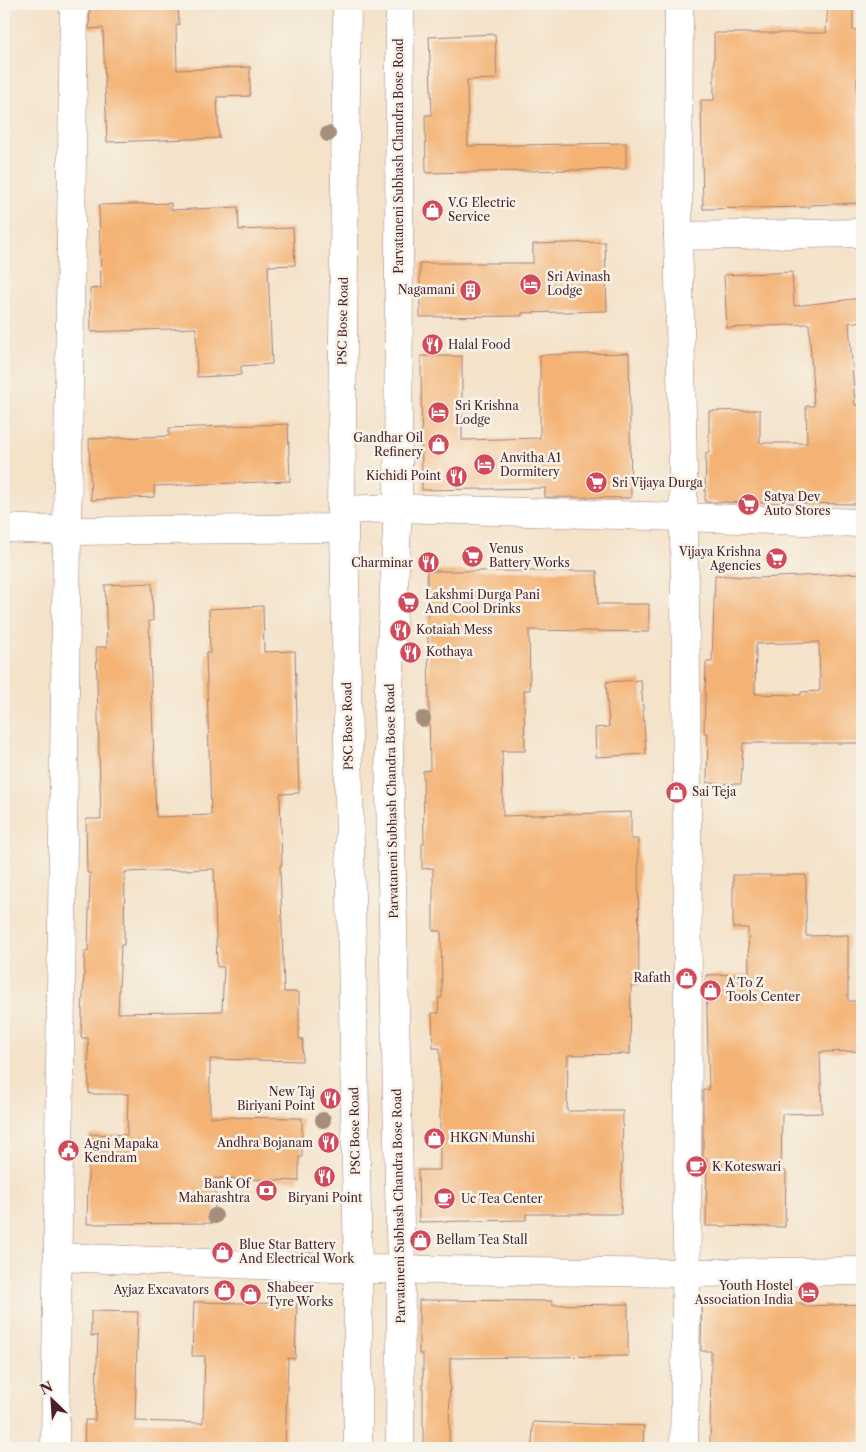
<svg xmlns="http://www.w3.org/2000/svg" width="866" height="1452" font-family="'Libre Caslon Text',serif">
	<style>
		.building { fill: #f4b374; fill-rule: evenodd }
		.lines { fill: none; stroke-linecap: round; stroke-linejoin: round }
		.minor-casing { stroke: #9f807a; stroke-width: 29 }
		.tertiary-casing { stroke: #9f807a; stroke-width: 29 }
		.minor { stroke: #fff; stroke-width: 28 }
		.tertiary { stroke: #fff; stroke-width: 28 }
		.tree { fill: #a68e7b }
		.labels { text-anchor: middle; stroke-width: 5; stroke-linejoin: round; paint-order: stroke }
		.street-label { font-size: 12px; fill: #4a1f2b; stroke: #f7f3e8 }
		.poi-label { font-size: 12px; fill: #4a1f2b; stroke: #f7f3e8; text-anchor: start }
	</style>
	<rect width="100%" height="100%" fill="#f7f3e8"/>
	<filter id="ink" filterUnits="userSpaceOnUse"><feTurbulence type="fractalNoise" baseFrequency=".02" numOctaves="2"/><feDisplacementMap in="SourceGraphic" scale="10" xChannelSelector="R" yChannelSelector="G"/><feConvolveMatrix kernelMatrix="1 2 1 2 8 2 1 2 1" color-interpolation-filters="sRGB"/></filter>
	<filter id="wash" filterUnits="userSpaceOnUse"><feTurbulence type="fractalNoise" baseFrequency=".0096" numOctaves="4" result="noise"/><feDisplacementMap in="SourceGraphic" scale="20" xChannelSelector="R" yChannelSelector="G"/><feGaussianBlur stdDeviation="1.12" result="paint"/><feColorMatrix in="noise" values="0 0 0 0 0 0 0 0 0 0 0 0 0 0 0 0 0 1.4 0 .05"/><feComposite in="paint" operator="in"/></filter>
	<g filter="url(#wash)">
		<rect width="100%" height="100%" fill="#f4e2c9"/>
		<g id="blocks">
			<g class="building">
				<polygon points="90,4 178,4 179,25 176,25 177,70 250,67 250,96 217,97 219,138 107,142 103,28 89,29"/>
				<polygon points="828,4 853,4 853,30 862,30 862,79 857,79 860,203 810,205 810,207 703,209 701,100 714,100 714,33 826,33"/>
				<polygon points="495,34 497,79 467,80 468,146 626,143 626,169 426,173 425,115 432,115 429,37"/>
				<polygon points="171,203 171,210 238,207 239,230 293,228 295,265 268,266 272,364 241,366 241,375 197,377 196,328 91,332 90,289 101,288 99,205"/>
				<polygon points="605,242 607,311 522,313 522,316 420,317 420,263 533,263 533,244"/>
				<polygon points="792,272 794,306 862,298 862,321 849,323 855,405 862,405 862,504 705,502 706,453 709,453 709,411 760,410 760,443 807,443 806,406 814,406 809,324 727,328 724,275"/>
				<polygon points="629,353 631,498 545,497 545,488 422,490 421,356 462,356 462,440 540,438 540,355"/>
				<polygon points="288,424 290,481 154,486 154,497 91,500 89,439 169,436 169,428"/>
				<polygon points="427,571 597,571 598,604 649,604 649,632 529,630 530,690 524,690 525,751 502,751 503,816 631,812 631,839 638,839 639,986 631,986 630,1054 568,1055 567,1111 623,1111 621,1214 526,1214 526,1220 419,1222 418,1170 440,1170 440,1048 433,1048 432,1013 439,1013 438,998 442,998 441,931 433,931 433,868 422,869 422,843 424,843 423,771 430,770"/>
				<path d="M 862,573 L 862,743 L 743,743 L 741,784 L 707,783 L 708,733 L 704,733 L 706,662 L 712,662 L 715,575 L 758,578 ZM 819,642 L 820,691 L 801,692 L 801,695 L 755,694 L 756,644 Z"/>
				<path d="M 152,583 L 153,621 L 149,621 L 156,817 L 211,815 L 206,653 L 210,653 L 209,609 L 263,606 L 264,652 L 295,651 L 299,793 L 280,794 L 282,865 L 280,865 L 284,992 L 299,992 L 299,1039 L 303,1039 L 302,1061 L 210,1059 L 210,1117 L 302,1118 L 302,1157 L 299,1157 L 299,1181 L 215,1178 L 215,1223 L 87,1224 L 89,1134 L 127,1135 L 128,1094 L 89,1094 L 88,1038 L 81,1038 L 85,951 L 88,952 L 90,873 L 87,873 L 86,819 L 101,819 L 96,647 L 107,647 L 105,585 ZM 214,869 L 217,967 L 224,967 L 222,1011 L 118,1013 L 121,945 L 124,945 L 125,872 Z"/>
				<polygon points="641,680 646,754 596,757 595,728 609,727 606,682"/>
				<polygon points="733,875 806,875 806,936 848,935 848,1001 862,1001 862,1051 820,1052 822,1113 782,1114 781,1171 786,1171 785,1227 706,1226 707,1159 703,1159 703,1090 709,1090 706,975 749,974 748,928 733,928"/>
				<polygon points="419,1300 552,1301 552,1305 628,1304 628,1356 450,1358 449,1448 423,1448 423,1354 419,1354"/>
				<polygon points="702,1300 803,1303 803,1306 862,1304 862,1448 710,1448 711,1351 701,1351"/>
				<polygon points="194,1302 297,1304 295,1359 288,1358 285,1448 84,1448 85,1420 95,1420 98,1336 91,1336 91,1311 138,1312 135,1421 203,1423 205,1356 192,1356"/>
				<polygon points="533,1422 644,1426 643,1448 532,1448"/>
			</g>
		</g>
	</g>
	<g filter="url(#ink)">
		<use href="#blocks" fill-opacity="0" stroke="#9f807a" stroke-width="1"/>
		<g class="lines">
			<defs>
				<g id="minor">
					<polyline points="679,4 678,236 862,233"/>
					<path d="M 678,236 C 688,640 691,1044 684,1448"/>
					<polyline points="4,528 68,531 344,528"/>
					<polyline points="58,1257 358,1269"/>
					<polyline points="55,1448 74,4"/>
				</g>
				<g id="tertiary">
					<polyline points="347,4 341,510 344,528 358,1269 358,1448"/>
					<polyline points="400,4 398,508 388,709 401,1269 400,1448"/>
					<polyline points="341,510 398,508 862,523"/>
					<polyline points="358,1269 687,1273 862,1271"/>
				</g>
			</defs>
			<use href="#minor" class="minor-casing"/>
			<use href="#tertiary" class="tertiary-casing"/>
			<use href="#minor" class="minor"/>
			<use href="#tertiary" class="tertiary"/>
		</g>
		<g class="tree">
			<circle cx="328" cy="134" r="8"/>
			<circle cx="423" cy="719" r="8"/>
			<circle cx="323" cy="1120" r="8"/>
			<circle cx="215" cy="1216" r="8"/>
		</g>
	</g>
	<defs>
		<symbol id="shop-disc" viewBox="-11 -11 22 22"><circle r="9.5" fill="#d1495b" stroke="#f7f3e8"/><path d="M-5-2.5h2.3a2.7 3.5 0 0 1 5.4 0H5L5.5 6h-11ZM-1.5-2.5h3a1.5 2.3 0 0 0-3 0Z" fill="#fff"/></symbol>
		<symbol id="hotel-disc" viewBox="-11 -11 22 22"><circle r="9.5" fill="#d1495b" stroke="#f7f3e8"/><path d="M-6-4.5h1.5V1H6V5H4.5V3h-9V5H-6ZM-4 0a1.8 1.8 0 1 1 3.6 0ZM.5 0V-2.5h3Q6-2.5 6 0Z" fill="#fff"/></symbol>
		<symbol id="building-disc" viewBox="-11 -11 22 22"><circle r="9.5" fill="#d1495b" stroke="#f7f3e8"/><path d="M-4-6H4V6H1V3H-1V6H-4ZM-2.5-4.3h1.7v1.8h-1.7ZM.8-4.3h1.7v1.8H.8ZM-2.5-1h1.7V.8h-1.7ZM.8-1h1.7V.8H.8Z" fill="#fff"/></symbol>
		<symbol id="restaurant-disc" viewBox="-11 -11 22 22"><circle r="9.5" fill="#d1495b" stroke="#f7f3e8"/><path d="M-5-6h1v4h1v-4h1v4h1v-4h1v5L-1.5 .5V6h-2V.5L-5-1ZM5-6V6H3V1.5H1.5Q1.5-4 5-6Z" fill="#fff"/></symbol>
		<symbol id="supermarket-disc" viewBox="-11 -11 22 22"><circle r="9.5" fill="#d1495b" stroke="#f7f3e8"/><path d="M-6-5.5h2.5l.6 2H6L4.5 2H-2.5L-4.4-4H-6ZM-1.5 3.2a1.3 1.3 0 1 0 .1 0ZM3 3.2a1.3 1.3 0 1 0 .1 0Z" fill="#fff"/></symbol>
		<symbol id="civic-disc" viewBox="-11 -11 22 22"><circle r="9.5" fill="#d1495b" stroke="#f7f3e8"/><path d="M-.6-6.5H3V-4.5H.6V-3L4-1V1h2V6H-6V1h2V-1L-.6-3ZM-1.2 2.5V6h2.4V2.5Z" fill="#fff"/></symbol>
		<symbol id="cafe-disc" viewBox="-11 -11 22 22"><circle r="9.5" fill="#d1495b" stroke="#f7f3e8"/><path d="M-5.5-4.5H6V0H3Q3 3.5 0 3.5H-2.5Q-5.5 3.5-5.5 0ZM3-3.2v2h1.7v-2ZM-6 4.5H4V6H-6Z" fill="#fff"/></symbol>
		<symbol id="bank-disc" viewBox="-11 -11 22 22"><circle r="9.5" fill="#d1495b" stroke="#f7f3e8"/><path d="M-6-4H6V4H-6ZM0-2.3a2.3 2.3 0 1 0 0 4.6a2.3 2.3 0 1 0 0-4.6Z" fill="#fff"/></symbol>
	</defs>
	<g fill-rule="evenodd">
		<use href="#shop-disc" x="420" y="198" width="25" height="25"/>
		<use href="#hotel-disc" x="518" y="272" width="25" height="25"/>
		<use href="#building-disc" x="458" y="278" width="25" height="25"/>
		<use href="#restaurant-disc" x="420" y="332" width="25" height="25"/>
		<use href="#hotel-disc" x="426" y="400" width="25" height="25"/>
		<use href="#shop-disc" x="426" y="432" width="25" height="25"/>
		<use href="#hotel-disc" x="472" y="452" width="25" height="25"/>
		<use href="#restaurant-disc" x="444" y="464" width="25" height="25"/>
		<use href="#supermarket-disc" x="584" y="470" width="25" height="25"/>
		<use href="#supermarket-disc" x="736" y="492" width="25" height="25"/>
		<use href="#supermarket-disc" x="460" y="544" width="25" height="25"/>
		<use href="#supermarket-disc" x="764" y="546" width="25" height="25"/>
		<use href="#restaurant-disc" x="416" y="550" width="25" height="25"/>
		<use href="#supermarket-disc" x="396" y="590" width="25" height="25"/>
		<use href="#restaurant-disc" x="388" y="618" width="25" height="25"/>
		<use href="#restaurant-disc" x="398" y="640" width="25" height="25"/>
		<use href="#shop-disc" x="664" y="780" width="25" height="25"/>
		<use href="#shop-disc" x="674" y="966" width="25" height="25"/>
		<use href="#shop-disc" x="698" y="978" width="25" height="25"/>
		<use href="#restaurant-disc" x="318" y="1086" width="25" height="25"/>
		<use href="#shop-disc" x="422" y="1126" width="25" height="25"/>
		<use href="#restaurant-disc" x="316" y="1130" width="25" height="25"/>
		<use href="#civic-disc" x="56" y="1138" width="25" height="25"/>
		<use href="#cafe-disc" x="684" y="1154" width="25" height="25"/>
		<use href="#restaurant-disc" x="312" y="1164" width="25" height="25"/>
		<use href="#bank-disc" x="254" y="1178" width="25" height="25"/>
		<use href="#cafe-disc" x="432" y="1186" width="25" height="25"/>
		<use href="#shop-disc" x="408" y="1228" width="25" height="25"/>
		<use href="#shop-disc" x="210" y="1240" width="25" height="25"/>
		<use href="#shop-disc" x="212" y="1278" width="25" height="25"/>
		<use href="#hotel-disc" x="796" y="1280" width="25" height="25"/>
		<use href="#shop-disc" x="238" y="1282" width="25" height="25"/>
	</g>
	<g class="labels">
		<g class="street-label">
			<text transform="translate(399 156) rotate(-90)" y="4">Parvataneni Subhash Chandra Bose Road</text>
			<text transform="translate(343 321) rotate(-89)" y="4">PSC Bose Road</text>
			<text transform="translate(348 726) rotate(-91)" y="4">PSC Bose Road</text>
			<text transform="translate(392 801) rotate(-91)" y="4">Parvataneni Subhash Chandra Bose Road</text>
			<text transform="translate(355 1131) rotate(-91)" y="4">PSC Bose Road</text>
			<text transform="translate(399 1206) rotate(-91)" y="4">Parvataneni Subhash Chandra Bose Road</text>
		</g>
		<g class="poi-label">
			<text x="448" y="207">V.G Electric<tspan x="448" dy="14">Service</tspan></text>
			<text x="547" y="281">Sri Avinash<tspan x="547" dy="14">Lodge</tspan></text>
			<text x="455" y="294" text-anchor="end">Nagamani</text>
			<text x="448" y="349">Halal Food</text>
			<text x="455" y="410">Sri Krishna<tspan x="455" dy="14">Lodge</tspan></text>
			<text x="423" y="442" text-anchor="end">Gandhar Oil<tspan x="423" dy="14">Refinery</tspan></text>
			<text x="500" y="462">Anvitha A1<tspan x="500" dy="14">Dormitery</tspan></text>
			<text x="441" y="480" text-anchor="end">Kichidi Point</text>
			<text x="612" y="487">Sri Vijaya Durga</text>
			<text x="764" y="501">Satya Dev<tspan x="764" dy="14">Auto Stores</tspan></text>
			<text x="489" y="553">Venus<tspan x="489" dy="14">Battery Works</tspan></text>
			<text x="761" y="556" text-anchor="end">Vijaya Krishna<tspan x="761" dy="14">Agencies</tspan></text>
			<text x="413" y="567" text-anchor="end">Charminar</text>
			<text x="425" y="599">Lakshmi Durga Pani<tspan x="425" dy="14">And Cool Drinks</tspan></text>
			<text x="416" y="634">Kotaiah Mess</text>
			<text x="426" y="656">Kothaya</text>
			<text x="692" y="796">Sai Teja</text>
			<text x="671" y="982" text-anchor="end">Rafath</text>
			<text x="726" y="987">A To Z<tspan x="726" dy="14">Tools Center</tspan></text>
			<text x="315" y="1096" text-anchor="end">New Taj<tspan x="315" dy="14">Biriyani Point</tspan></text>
			<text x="450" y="1142">HKGN Munshi</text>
			<text x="313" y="1147" text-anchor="end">Andhra Bojanam</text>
			<text x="84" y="1148">Agni Mapaka<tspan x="84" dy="14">Kendram</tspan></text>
			<text x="712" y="1171">K Koteswari</text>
			<text x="250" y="1188" text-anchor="end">Bank Of<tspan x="250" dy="14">Maharashtra</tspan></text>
			<text x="325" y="1202" text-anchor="middle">Biryani Point</text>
			<text x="461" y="1203">Uc Tea Center</text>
			<text x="436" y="1244">Bellam Tea Stall</text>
			<text x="239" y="1249">Blue Star Battery<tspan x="239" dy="14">And Electrical Work</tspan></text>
			<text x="793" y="1290" text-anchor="end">Youth Hostel<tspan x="793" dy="14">Association India</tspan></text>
			<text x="267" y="1292">Shabeer<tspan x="267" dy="14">Tyre Works</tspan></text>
			<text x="209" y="1294" text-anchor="end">Ayjaz Excavators</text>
		</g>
	</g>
	<rect width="866" height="1452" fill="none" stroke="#f7f3e8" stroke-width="20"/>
	<g transform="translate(52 1400) rotate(335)" stroke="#f7f3e8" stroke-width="4" paint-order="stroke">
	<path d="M0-4L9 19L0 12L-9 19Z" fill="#4a1f2b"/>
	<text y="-8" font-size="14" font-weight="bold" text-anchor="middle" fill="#4a1f2b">N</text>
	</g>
</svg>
